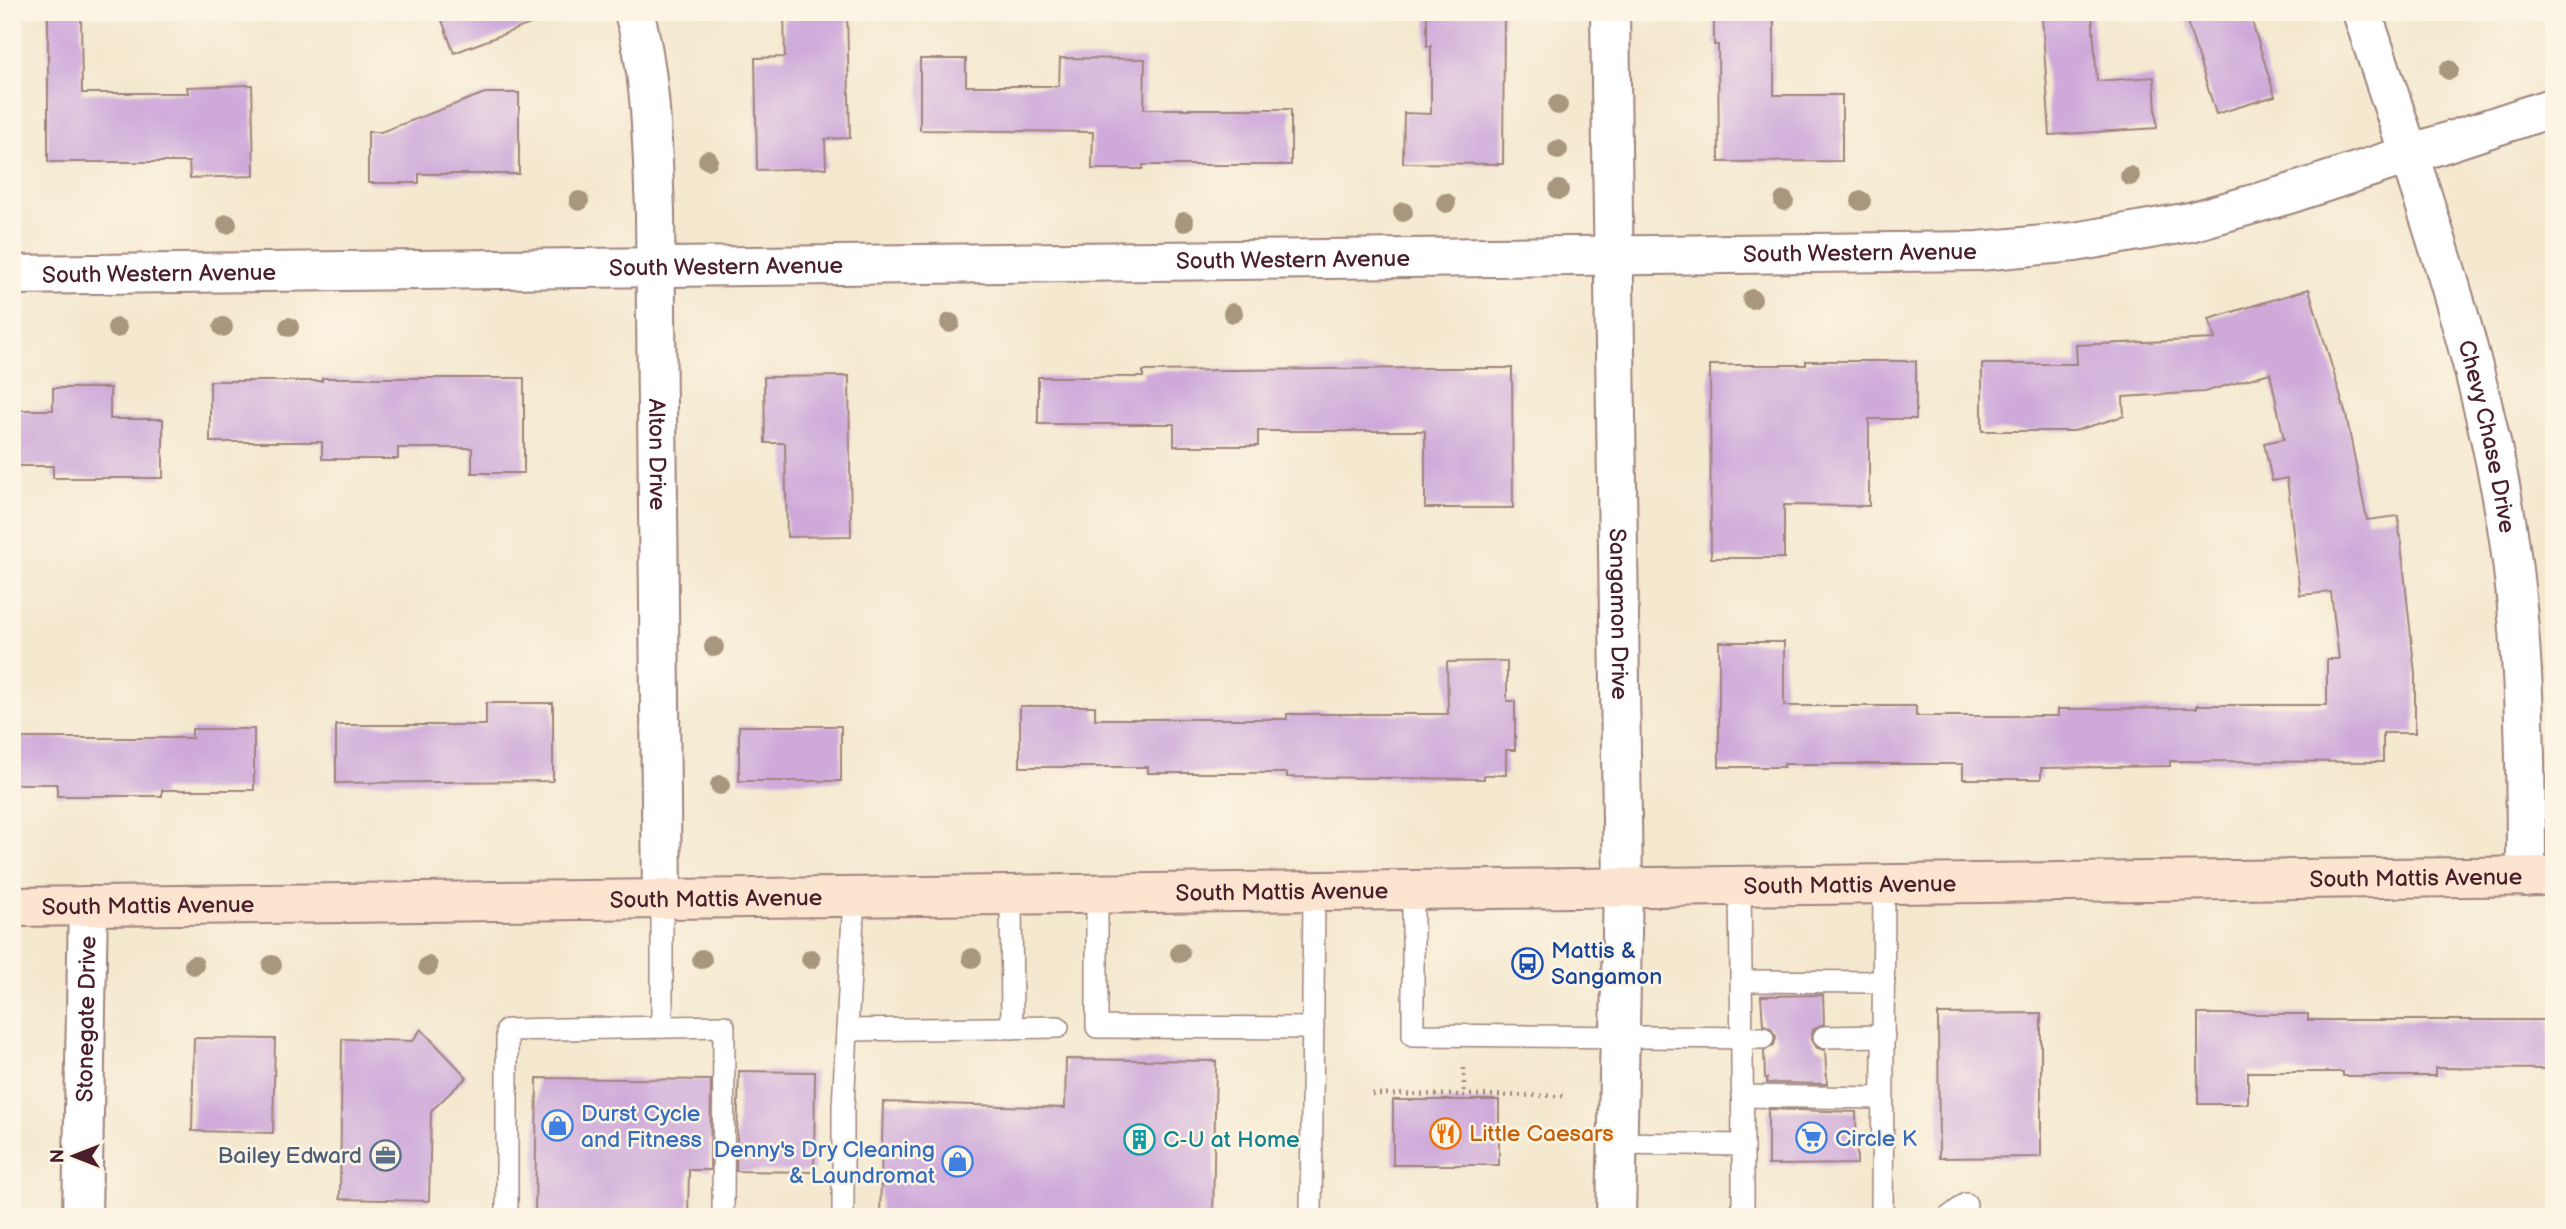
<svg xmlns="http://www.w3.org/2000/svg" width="2566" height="1229" font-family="'Balsamiq Sans',sans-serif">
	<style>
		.building { fill: #cea9da }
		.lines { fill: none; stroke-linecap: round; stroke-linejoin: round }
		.lane-casing { stroke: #9f847d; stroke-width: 24 }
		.street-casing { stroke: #9f847d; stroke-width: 42 }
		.secondary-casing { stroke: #9f847d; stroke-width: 42 }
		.path { stroke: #9f847d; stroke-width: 4.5; stroke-dasharray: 2 5; stroke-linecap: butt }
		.lane { stroke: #fff; stroke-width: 21 }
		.street { stroke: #fff; stroke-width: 38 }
		.secondary { stroke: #fce5d0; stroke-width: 38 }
		.tree { fill: #a9967f }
		.labels { text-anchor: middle; stroke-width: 5; stroke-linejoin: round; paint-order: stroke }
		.street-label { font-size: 23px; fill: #4a1f2b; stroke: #fcf5e5 }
		.transit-label { font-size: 23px; fill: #164399; stroke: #fcf5e5; text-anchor: start }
		.shop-label { font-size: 23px; fill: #366cbe; stroke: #fcf5e5; text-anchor: start }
		.food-label { font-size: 23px; fill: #c56008; stroke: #fcf5e5; text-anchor: start }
		.culture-label { font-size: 23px; fill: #0d838f; stroke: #fcf5e5; text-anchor: start }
		.service-label { font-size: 23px; fill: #4e5e75; stroke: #fcf5e5; text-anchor: end }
	</style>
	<rect width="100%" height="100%" fill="#fcf5e5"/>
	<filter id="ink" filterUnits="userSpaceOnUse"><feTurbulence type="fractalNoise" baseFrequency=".0143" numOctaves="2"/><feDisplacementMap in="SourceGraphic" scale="14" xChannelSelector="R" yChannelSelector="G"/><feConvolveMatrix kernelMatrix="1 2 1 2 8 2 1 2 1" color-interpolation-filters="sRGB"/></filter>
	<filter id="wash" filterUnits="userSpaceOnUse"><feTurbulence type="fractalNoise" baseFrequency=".00686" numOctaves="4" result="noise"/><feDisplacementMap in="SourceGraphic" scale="28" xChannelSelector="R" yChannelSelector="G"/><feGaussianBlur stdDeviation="1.57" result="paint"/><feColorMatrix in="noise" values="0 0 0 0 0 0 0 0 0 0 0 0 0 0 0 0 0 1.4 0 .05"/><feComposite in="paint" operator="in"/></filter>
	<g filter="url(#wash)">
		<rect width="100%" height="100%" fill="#f4e8cf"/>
		<g id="blocks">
			<g class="building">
				<polygon points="48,12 81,12 82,93 188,93 187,87 252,85 254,176 190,178 189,162 48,162"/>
				<polygon points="439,12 553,12 554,15 454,53"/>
				<polygon points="784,12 847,12 850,138 825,139 826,168 757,170 755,58 785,57"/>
				<polygon points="1427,12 1504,12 1503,164 1403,163 1404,113 1431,114 1431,46 1427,46"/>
				<polygon points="1714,12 1774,12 1774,95 1842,95 1842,161 1719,162 1718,45 1714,45"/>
				<polygon points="2184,12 2249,12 2275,96 2216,114"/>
				<polygon points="2092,14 2097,81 2154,77 2157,128 2050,135 2042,17"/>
				<polygon points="1060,58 1145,59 1144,109 1291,109 1291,165 1143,165 1143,169 1092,169 1093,132 920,130 920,59 966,59 966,86 1059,86"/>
				<polygon points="485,93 519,93 519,174 419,174 419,183 368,183 368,132 381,132"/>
				<polygon points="2309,289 2346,415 2367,520 2398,516 2415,674 2415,733 2383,733 2383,762 2170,761 2170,766 2041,768 2041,779 1963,779 1963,764 1784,764 1784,767 1719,767 1719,642 1784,642 1784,706 1916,706 1916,716 2058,716 2058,709 2197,708 2197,705 2327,705 2327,659 2339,659 2331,592 2300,595 2287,478 2272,481 2264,443 2284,439 2270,373 2204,392 2123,397 2124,416 2074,431 1982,431 1982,364 2077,364 2076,345 2215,339 2209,319"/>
				<polygon points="1806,361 1916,361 1916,419 1869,419 1869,506 1784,505 1784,558 1711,558 1710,365 1806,365"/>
				<polygon points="1426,368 1512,368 1513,508 1425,508 1425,431 1258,431 1258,446 1174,446 1174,424 1038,424 1038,377 1143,377 1143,371"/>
				<polygon points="849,376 851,536 787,537 785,443 765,443 764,377"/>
				<polygon points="322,378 524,378 524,473 472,473 472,448 398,448 398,459 322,459 322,442 210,442 210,381 322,381"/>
				<polygon points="53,388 110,388 110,419 163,419 163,478 53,478 53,466 12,466 12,410 53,410"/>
				<polygon points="1507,661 1507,701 1515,701 1515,750 1506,750 1506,775 1484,775 1484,779 1287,777 1287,773 1148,773 1148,767 1020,767 1020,706 1095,706 1095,719 1287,719 1287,714 1448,714 1447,662"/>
				<polygon points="486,703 553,703 553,781 336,783 336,725 486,725"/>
				<rect x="739" y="726" width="102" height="55"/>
				<polygon points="192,729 254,729 254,790 162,790 162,796 57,796 57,784 12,784 12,738 192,738"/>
				<polygon points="1823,995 1824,1024 1813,1030 1811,1038 1817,1048 1825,1050 1827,1084 1767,1083 1767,1078 1765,1078 1764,1051 1774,1045 1776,1037 1770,1027 1763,1025 1761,996"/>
				<polygon points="2041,1013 2041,1157 1939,1158 1938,1014"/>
				<polygon points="2198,1014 2308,1014 2308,1020 2549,1020 2549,1069 2435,1068 2435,1076 2343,1076 2343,1072 2248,1072 2248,1104 2198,1104"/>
				<polygon points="421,1029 467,1077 431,1111 429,1201 340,1199 342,1039 413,1041"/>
				<polygon points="194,1038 275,1039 273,1133 192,1131"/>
				<polygon points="1066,1059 1216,1061 1213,1217 880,1217 883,1102 1065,1108"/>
				<polygon points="739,1071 815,1072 814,1172 736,1171"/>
				<polygon points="537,1078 711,1080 710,1170 689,1170 688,1217 535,1217"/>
				<rect x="1393" y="1100" width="106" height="65"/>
				<polygon points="1768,1109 1856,1112 1857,1164 1768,1165"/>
			</g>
		</g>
	</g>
	<g filter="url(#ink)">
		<use href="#blocks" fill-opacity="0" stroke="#9f847d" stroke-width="2"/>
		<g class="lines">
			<defs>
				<g id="lane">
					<polyline points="1740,886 1743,1145"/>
					<polyline points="1413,890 1413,1035 1763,1038"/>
					<polyline points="1097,893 1097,1027 1313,1028"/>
					<polyline points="1011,894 1012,1028"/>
					<polyline points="662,899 662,1027"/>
					<polyline points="1742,981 1884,982"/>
					<polyline points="847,1030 1058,1027"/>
					<polyline points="1824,1037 1884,1036"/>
					<polyline points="1742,1096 1883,1098"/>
					<polyline points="1618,1143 1743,1145 1743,1217"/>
					<polyline points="507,1217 507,1030 724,1026 723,1217"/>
					<polyline points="843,1217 843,1107 854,897"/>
					<polyline points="1311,1217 1314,891"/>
					<polyline points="1882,1217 1884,884"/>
					<polyline points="1949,1217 1966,1204"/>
				</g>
				<g id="street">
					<path id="s1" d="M 634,12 C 652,76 652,145 655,211 L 662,899"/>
					<path id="s2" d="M 1610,12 L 1623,887 L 1616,1217"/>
					<path id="s3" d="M 2362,12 C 2413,169 2469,323 2500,486 C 2525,615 2526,746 2526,877"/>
					<path id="s4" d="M 12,275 L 1979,251 L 2075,242 L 2190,222 L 2289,194 L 2554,107"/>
					<path id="s5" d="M 82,1217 L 88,906"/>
				</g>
				<g id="secondary">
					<path id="s6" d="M 12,907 L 2554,876"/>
				</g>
			</defs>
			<use href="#lane" class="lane-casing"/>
			<use href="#street" class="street-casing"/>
			<use href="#secondary" class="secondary-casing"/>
			<g class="path">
				<polyline points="1464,1068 1464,1095"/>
				<polyline points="1372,1094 1564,1096"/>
			</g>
			<use href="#lane" class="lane"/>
			<use href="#street" class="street"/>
			<use href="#secondary" class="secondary"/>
		</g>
		<g class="tree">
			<circle cx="2449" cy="70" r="10"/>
			<circle cx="1558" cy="105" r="10"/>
			<circle cx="1558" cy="150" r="10"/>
			<circle cx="708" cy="160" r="10"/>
			<circle cx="2130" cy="176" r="10"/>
			<circle cx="1559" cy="190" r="10"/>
			<circle cx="579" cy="201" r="10"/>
			<circle cx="1784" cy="201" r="10"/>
			<circle cx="1861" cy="201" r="10"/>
			<circle cx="1446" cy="203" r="10"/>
			<circle cx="1403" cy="212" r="10"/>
			<circle cx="1184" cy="222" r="10"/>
			<circle cx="227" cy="224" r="10"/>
			<circle cx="1752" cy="299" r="10"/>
			<circle cx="1233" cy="313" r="10"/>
			<circle cx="950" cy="323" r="10"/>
			<circle cx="223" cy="327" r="10"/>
			<circle cx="289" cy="327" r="10"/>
			<circle cx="117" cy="328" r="10"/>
			<circle cx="714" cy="647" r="10"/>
			<circle cx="720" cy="785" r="10"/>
			<circle cx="1180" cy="953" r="10"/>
			<circle cx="972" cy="958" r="10"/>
			<circle cx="702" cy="959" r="10"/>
			<circle cx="811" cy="959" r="10"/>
			<circle cx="194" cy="965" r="10"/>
			<circle cx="272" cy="965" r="10"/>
			<circle cx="428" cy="966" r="10"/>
		</g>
	</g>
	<defs>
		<symbol id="bus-ring" viewBox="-11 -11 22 22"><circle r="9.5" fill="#fcf5e5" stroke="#1a4fb4" stroke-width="1.5"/><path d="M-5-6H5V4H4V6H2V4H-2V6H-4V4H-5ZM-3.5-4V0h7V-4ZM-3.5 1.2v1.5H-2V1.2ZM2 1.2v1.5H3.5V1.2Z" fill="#1a4fb4"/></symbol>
		<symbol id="shop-ring" viewBox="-11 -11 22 22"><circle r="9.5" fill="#fcf5e5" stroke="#3f7fe0" stroke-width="1.5"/><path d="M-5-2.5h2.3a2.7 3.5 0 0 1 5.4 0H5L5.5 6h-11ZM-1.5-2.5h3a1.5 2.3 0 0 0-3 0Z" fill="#3f7fe0"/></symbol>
		<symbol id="restaurant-ring" viewBox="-11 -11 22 22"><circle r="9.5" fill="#fcf5e5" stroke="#e8710a" stroke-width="1.5"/><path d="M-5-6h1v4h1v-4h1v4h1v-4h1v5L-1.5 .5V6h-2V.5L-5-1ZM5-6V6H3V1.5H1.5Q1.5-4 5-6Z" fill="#e8710a"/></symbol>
		<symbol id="supermarket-ring" viewBox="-11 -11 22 22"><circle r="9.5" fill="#fcf5e5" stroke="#3f7fe0" stroke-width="1.5"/><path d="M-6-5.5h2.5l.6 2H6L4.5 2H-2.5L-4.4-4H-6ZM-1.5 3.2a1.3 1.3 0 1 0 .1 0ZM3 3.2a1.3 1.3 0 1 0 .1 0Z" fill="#3f7fe0"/></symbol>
		<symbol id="building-ring" viewBox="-11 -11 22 22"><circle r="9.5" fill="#fcf5e5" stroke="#0f9aa8" stroke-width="1.5"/><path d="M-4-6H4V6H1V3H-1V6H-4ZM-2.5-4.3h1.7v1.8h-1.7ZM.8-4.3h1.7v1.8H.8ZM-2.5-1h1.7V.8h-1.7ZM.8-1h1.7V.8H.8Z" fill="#0f9aa8"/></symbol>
		<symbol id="office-ring" viewBox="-11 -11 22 22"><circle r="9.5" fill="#fcf5e5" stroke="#5c6f8a" stroke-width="1.5"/><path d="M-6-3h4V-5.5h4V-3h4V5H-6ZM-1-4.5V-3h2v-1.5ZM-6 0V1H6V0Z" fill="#5c6f8a"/></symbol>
	</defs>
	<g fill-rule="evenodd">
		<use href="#bus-ring" x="1510" y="946" width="35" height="35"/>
		<use href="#shop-ring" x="540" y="1108" width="35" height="35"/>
		<use href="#restaurant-ring" x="1428" y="1116" width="35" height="35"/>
		<use href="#supermarket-ring" x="1794" y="1120" width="35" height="35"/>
		<use href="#building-ring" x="1122" y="1122" width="35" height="35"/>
		<use href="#office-ring" x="368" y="1138" width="35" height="35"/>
		<use href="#shop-ring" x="940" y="1144" width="35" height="35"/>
	</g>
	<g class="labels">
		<g class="street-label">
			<text dy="8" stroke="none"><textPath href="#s4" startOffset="1848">South Western Avenue</textPath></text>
			<text dy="8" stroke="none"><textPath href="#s4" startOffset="1281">South Western Avenue</textPath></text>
			<text dy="8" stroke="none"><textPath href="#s4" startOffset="714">South Western Avenue</textPath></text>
			<text dy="8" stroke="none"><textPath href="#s4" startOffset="147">South Western Avenue</textPath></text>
			<text dy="8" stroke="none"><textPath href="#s3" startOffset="443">Chevy Chase Drive</textPath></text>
			<text dy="8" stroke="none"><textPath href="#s1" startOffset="444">Alton Drive</textPath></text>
			<text dy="8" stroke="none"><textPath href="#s2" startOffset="602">Sangamon Drive</textPath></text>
			<text dy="8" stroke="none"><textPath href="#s6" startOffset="2404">South Mattis Avenue</textPath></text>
			<text dy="8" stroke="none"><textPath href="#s6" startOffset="1838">South Mattis Avenue</textPath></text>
			<text dy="8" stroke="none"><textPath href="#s6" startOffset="1270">South Mattis Avenue</textPath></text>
			<text dy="8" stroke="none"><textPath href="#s6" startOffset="704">South Mattis Avenue</textPath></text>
			<text dy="8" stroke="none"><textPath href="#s6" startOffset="136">South Mattis Avenue</textPath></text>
			<text dy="8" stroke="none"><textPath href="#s5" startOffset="198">Stonegate Drive</textPath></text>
		</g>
		<g class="transit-label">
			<text x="1551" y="958">Mattis &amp;<tspan x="1551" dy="26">Sangamon</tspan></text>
		</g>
		<g class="shop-label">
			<text x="581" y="1121">Durst Cycle<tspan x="581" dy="26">and Fitness</tspan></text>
			<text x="1835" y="1146">Circle K</text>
			<text x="935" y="1157" text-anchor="end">Denny's Dry Cleaning<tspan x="935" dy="26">&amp; Laundromat</tspan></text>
		</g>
		<g class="food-label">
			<text x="1469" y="1141">Little Caesars</text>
		</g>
		<g class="culture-label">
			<text x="1163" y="1147">C-U at Home</text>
		</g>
		<g class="service-label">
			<text x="362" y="1163">Bailey Edward</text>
		</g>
	</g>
	<rect width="2566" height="1229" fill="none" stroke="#fcf5e5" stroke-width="42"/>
	<g transform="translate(74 1156) rotate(270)" stroke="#fcf5e5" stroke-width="5" paint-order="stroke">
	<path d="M0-5L12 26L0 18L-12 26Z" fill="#4a1f2b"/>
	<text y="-10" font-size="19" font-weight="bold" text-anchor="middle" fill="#4a1f2b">N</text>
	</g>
</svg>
